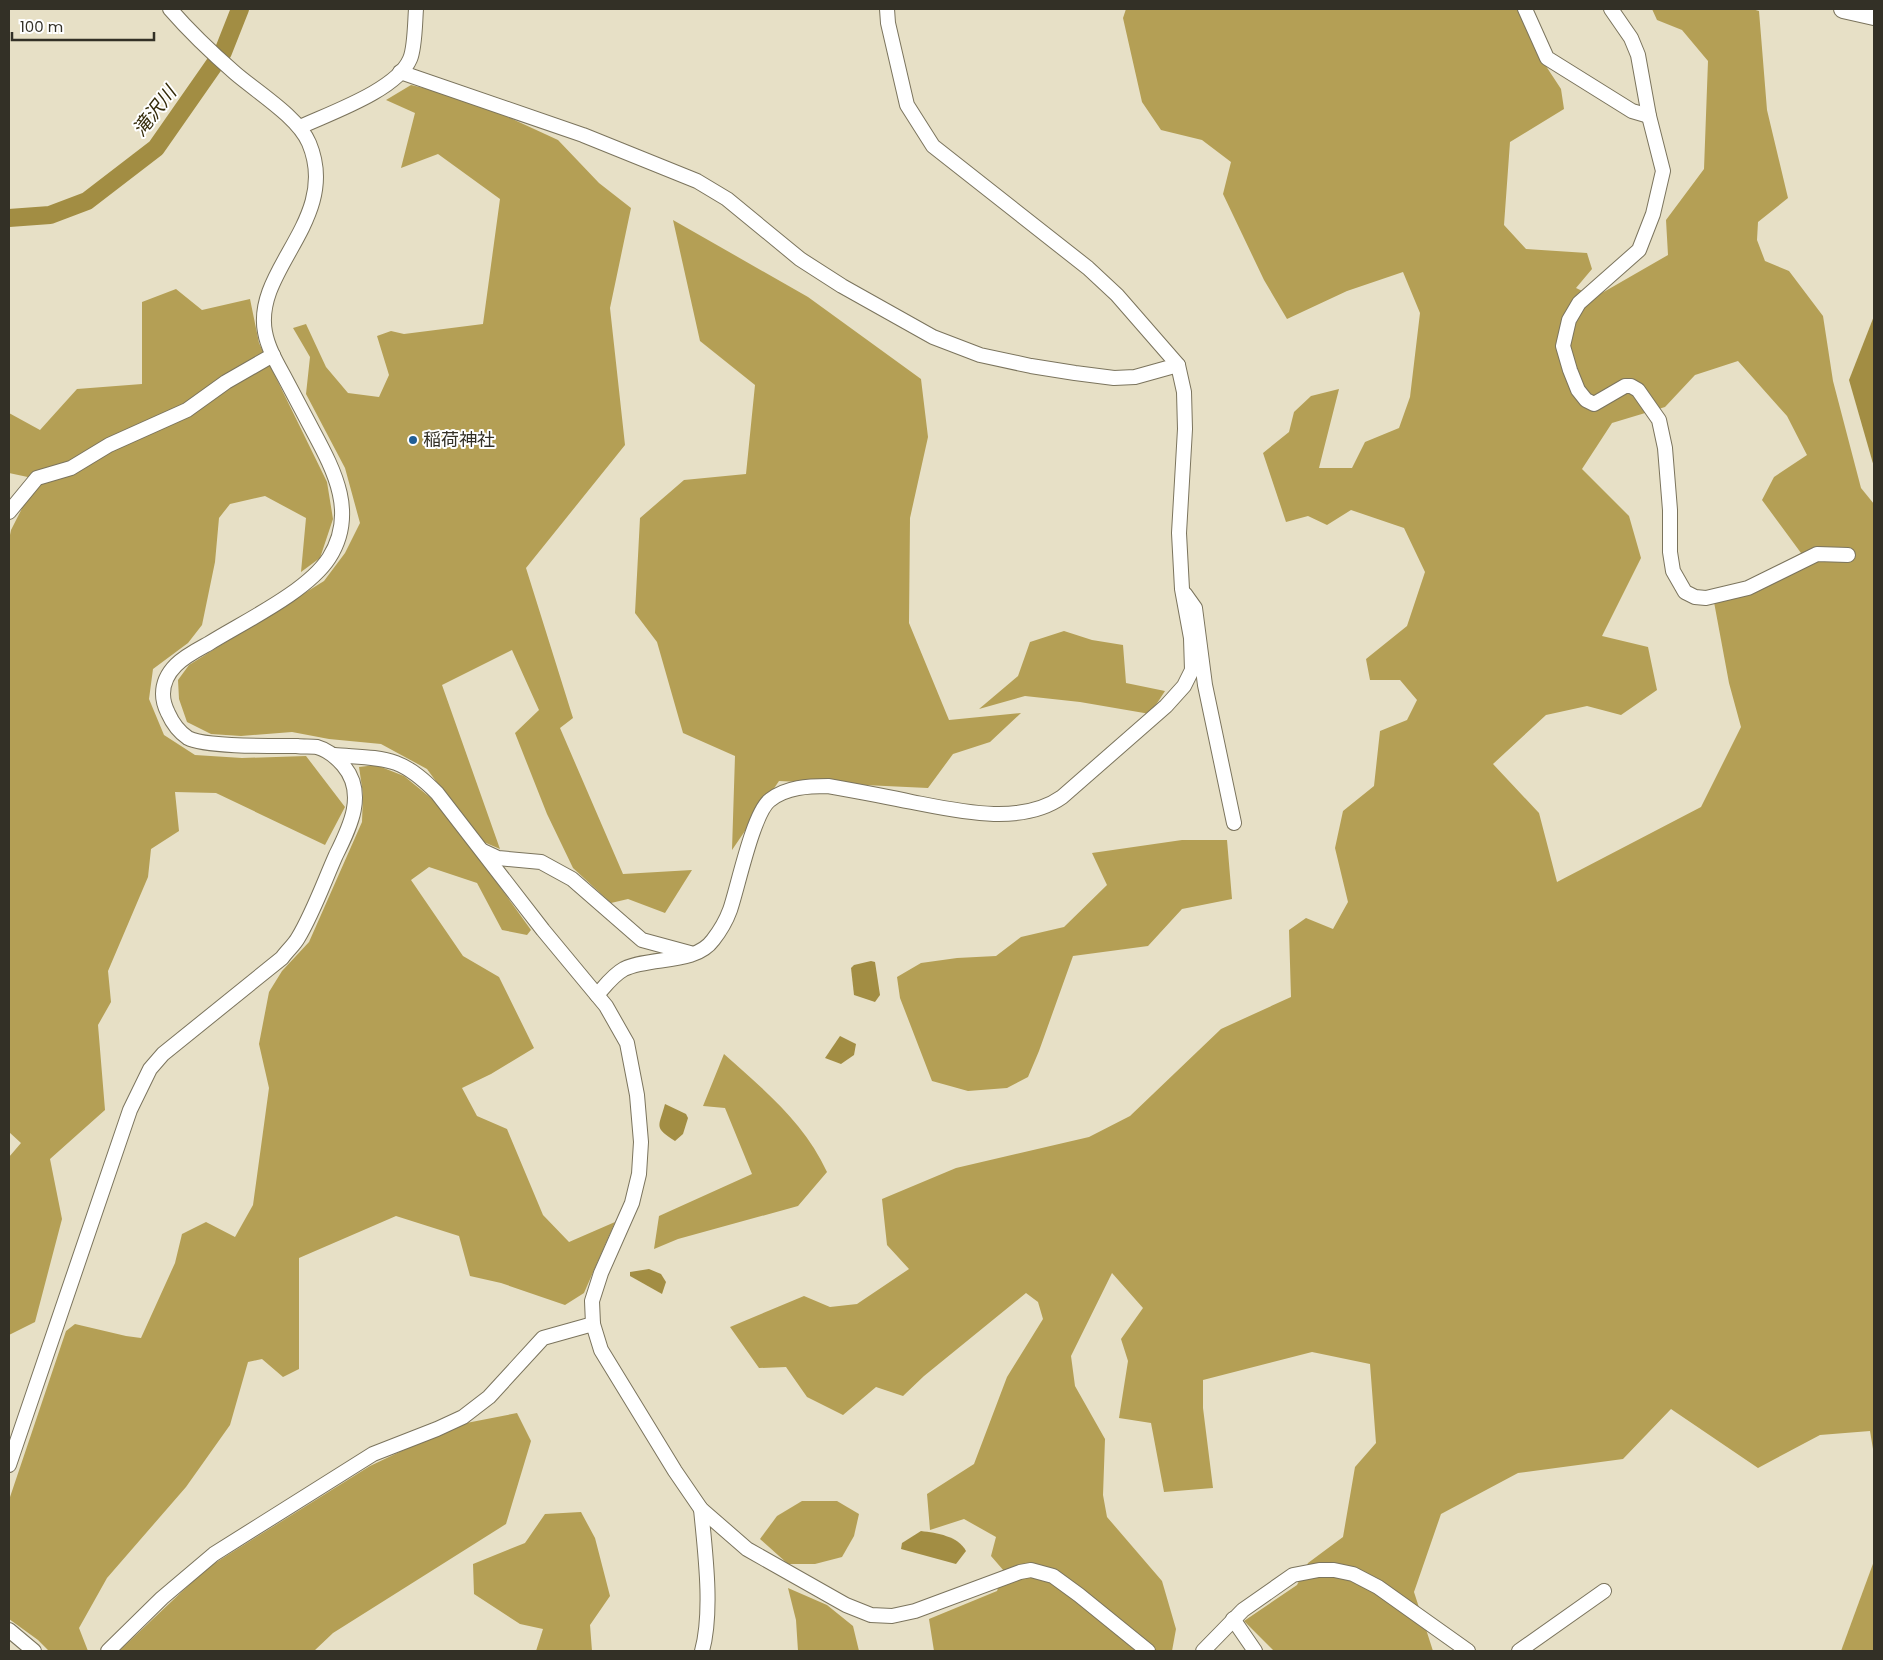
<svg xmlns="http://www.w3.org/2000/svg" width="1883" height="1660" font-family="Poppins,'Noto Sans JP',sans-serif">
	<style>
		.forest { fill: #b49f55; fill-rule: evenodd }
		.water { fill: #a28d43 }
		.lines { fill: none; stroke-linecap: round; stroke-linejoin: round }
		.river { stroke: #a28d43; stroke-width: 18 }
		.minor-casing { stroke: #7b745d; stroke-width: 16 }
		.major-casing { stroke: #7b745d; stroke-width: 20 }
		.minor { stroke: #fff; stroke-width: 14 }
		.major { stroke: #fff; stroke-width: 18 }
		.poi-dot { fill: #215f96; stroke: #fff; stroke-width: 2 }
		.labels { text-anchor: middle; stroke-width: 4; stroke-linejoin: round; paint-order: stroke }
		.poi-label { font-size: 18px; fill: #333026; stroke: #fff; text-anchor: start }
		.water-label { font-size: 19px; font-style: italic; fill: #342b09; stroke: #fff }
	</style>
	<rect width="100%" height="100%" fill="#e7e0c6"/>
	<g class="forest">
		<path d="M 1126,9 L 1521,9 L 1542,60 L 1561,89 L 1564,109 L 1510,142 L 1504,225 L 1526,249 L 1587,253 L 1592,269 L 1576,288 L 1595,297 L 1668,255 L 1666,220 L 1704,169 L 1708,61 L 1682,30 L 1657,20 L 1652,9 L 1752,9 L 1759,11 L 1767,110 L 1788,198 L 1758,222 L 1757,240 L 1765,261 L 1789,271 L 1823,316 L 1833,381 L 1861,488 L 1874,504 L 1874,1455 L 1870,1431 L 1820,1435 L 1758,1468 L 1671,1409 L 1623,1459 L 1518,1473 L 1441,1514 L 1414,1592 L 1433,1651 L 1274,1651 L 1244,1621 L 1297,1585 L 1308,1563 L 1343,1537 L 1355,1467 L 1376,1443 L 1370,1364 L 1312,1352 L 1203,1380 L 1203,1408 L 1213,1488 L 1164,1492 L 1151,1423 L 1119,1418 L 1128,1361 L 1121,1339 L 1143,1308 L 1112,1273 L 1071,1356 L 1075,1386 L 1105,1439 L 1103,1495 L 1107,1517 L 1162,1581 L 1176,1629 L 1172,1651 L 934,1651 L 929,1619 L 997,1591 L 1004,1571 L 991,1556 L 996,1537 L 964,1519 L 930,1530 L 927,1494 L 974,1464 L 1007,1377 L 1043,1319 L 1038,1302 L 1026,1293 L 924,1376 L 903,1396 L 876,1387 L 843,1415 L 807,1397 L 786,1367 L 759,1368 L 730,1327 L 804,1296 L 830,1307 L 857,1304 L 909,1269 L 887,1245 L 882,1199 L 956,1168 L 1089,1137 L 1130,1116 L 1221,1029 L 1291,997 L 1289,930 L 1306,918 L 1333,929 L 1348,902 L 1335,848 L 1343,811 L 1374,786 L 1380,731 L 1407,720 L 1417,700 L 1400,680 L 1370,680 L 1366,659 L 1407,626 L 1425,572 L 1404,528 L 1351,510 L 1327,525 L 1308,516 L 1286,522 L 1263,453 L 1289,432 L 1294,412 L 1311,396 L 1339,389 L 1319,468 L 1352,468 L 1365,442 L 1399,428 L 1410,397 L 1420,313 L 1403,272 L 1347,291 L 1287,319 L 1264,280 L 1223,194 L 1231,162 L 1202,140 L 1161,130 L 1142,102 L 1123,18 ZM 1738,361 L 1787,416 L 1807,455 L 1774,477 L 1762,500 L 1801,553 L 1714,602 L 1729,683 L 1741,727 L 1701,807 L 1557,882 L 1539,813 L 1493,764 L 1546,715 L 1587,706 L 1621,715 L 1657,690 L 1648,647 L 1602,636 L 1641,558 L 1629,516 L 1582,469 L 1612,423 L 1665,407 L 1695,375 Z"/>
		<polygon points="411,85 469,99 558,140 599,183 631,208 610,308 625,445 526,568 573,718 560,728 623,874 692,870 665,913 628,899 611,903 573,868 547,814 515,733 539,710 512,650 442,685 500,849 479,840 427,769 381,744 329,739 292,732 241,736 211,734 187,722 179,699 178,680 189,665 324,581 345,553 360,523 345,468 306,394 310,357 293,328 306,324 326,367 348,393 379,397 389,375 377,336 391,331 404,334 483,324 500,199 438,154 401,168 415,113 386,100"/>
		<polygon points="673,220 808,297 921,379 928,437 910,518 909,623 949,720 1021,713 990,742 953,754 928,788 779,781 732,850 735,756 683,733 657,642 635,613 640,518 684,480 746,474 755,385 700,341"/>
		<polygon points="176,289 202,310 250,299 259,343 327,482 333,519 320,558 301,572 306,518 265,496 230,504 219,518 215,562 202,625 188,643 153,669 149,699 164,735 195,755 242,758 306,756 345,807 325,845 216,793 175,792 179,831 151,849 148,877 108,971 111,1002 98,1025 105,1110 50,1159 62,1219 35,1322 9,1335 9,1157 21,1143 9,1132 9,540 11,530 37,479 9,473 9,413 40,430 77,389 142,384 142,302"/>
		<polygon points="1064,631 1092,640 1123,645 1126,683 1165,691 1150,714 1080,702 1025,696 979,709 1018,676 1030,642"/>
		<polygon points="376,765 404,776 437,803 477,855 531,930 527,935 502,930 477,883 429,867 411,880 463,956 499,977 534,1048 491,1074 462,1088 477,1116 507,1129 543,1215 569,1242 615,1222 584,1293 565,1305 501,1283 470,1276 459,1236 396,1216 299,1258 299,1369 283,1377 262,1359 248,1362 230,1425 186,1487 107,1578 79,1628 88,1651 49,1651 38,1640 9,1619 9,1500 66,1331 75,1324 126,1336 141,1338 175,1263 182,1234 206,1222 235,1237 253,1205 269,1088 259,1044 269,992 282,971 309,942 362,822 363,794 359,767"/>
		<polygon points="1182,840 1227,840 1232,899 1182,909 1148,946 1073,956 1039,1051 1028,1077 1007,1088 968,1091 932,1081 900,998 897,977 921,963 957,958 996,956 1021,937 1064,927 1107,885 1092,853"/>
		<path d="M 724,1054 C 764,1090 804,1122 827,1172 L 798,1206 L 678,1239 L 654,1249 L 659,1216 L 752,1174 L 725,1108 L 703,1106 Z"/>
		<polygon points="517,1413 531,1441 506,1524 333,1633 314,1651 119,1651 207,1568 370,1466 456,1425"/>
		<polygon points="802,1501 837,1501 859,1514 854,1536 842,1557 815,1564 788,1564 760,1539 777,1516"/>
		<polygon points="581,1512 595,1538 610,1596 590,1625 592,1651 536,1651 543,1629 520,1624 474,1594 473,1564 525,1543 545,1514"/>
		<polygon points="1874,1561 1874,1651 1841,1651"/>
		<polygon points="788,1588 827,1605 853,1626 859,1651 798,1651 796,1620"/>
	</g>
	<g class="water">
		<polygon points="1874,316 1874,467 1849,380"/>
		<polygon points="871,961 875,962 880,995 875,1002 854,995 851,968 854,965"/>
		<polygon points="840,1036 856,1044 854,1055 841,1064 825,1058"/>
		<path d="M 665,1104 L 686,1114 L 688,1118 L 683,1134 L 675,1141 C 653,1127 659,1127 665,1104 Z"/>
		<polygon points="649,1269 661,1274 666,1282 662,1294 630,1276 630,1272"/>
		<path d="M 921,1531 C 937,1533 958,1536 966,1551 L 956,1564 L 901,1549 L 902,1543 Z"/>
	</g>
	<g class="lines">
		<polyline class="river" points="9,218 50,215 87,201 156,148 223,52 240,9"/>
		<defs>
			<g id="minor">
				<polyline points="1525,9 1547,58 1632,111 1649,116"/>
				<polyline points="1611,9 1631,38 1638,55 1649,116 1663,171 1653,214 1639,250 1579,303 1569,320 1563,346 1570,370 1578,390 1586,400 1594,404 1625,386 1631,386 1638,390 1659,420 1665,448 1670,510 1670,552 1673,571 1685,592 1695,597 1706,598 1748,588 1817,554 1848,555"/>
				<polyline points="400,72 583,135 697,181 727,199 800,259 842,286 933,337 980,355 1031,366 1075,373 1114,378 1135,377 1178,365"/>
				<path d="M 300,127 C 330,113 397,90 410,59 C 415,48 415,21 416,9"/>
				<polyline points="9,512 37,478 71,468 109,445 187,410 226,382 273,355"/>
				<polyline points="1185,594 1195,608 1205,685 1234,823"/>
				<path d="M 334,755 C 354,757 377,756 396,763 C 412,769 425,781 437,793 L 543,930 L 606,1006 L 627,1043 L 637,1095 L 641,1142 L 639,1174 L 632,1203 L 601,1273 L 592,1301 L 593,1324 L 601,1350 L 675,1471 L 701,1509 L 747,1549 L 846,1605 L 871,1615 L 892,1616 L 915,1611 L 1020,1572 L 1031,1570 L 1053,1576 L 1079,1595 L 1148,1651"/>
				<polyline points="483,851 498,858 541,862 572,879 642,940 690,953"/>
				<path d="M 597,995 C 605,986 613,975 624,969 C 651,956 695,965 713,940 C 720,931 726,921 730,910 C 738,887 753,813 770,800 C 786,787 809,786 828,786 C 856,791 884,796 912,802 C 958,811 1021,826 1062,797 L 1166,706 L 1184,686 L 1192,670 L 1191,638 L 1182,589 L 1179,533 L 1185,429 L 1184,392 L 1178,365 L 1117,295 L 1088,268 L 933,146 L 907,105 L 888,23 L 887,9"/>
				<path d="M 9,1465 L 130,1110 L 150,1069 L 163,1054 L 282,958 C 287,951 294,945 298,938 C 313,913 324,882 336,855 C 350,827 367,793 343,765 C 336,757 328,750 317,747 C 311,746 303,747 297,746 C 275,746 204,747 188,738 C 179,732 172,722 168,713 C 165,707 163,701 163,694 C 163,683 168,673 176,665 C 185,656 197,650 208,644 C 243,622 307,592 329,558 C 357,514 335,472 313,431 C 304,414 295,397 286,380 C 278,365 268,349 265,332 C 253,269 341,219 309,143 C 298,117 257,92 235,73 C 212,53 190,32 170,9"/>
				<path d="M 701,1509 C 705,1551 713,1611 702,1651"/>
				<polyline points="1233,1619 1255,1651"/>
				<polyline points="9,1630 34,1651"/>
				<polyline points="108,1651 162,1598 214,1554 373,1454 437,1429 463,1417 489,1397 543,1338 593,1324"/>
				<polyline points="1203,1651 1243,1610 1293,1575 1319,1570 1334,1570 1353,1574 1378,1587 1468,1651"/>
				<polyline points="1519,1651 1604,1591"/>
			</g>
			<polyline id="major" points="1843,9 1874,16"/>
		</defs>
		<use href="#minor" class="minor-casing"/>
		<use href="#major" class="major-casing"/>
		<use href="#minor" class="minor"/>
		<use href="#major" class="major"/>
	</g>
	<circle class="poi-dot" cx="413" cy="440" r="5"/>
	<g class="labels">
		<g class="poi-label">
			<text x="423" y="446">稲荷神社</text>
		</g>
		<g class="water-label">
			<text transform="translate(154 111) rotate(-52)" y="7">滝沢川</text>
		</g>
	</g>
	<rect width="1883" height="1660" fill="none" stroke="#333026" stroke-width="20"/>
	<path d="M12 32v8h142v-8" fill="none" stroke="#333026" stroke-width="2.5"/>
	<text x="20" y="32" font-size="15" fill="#333026" stroke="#ffffff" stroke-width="4" paint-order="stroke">100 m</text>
</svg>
